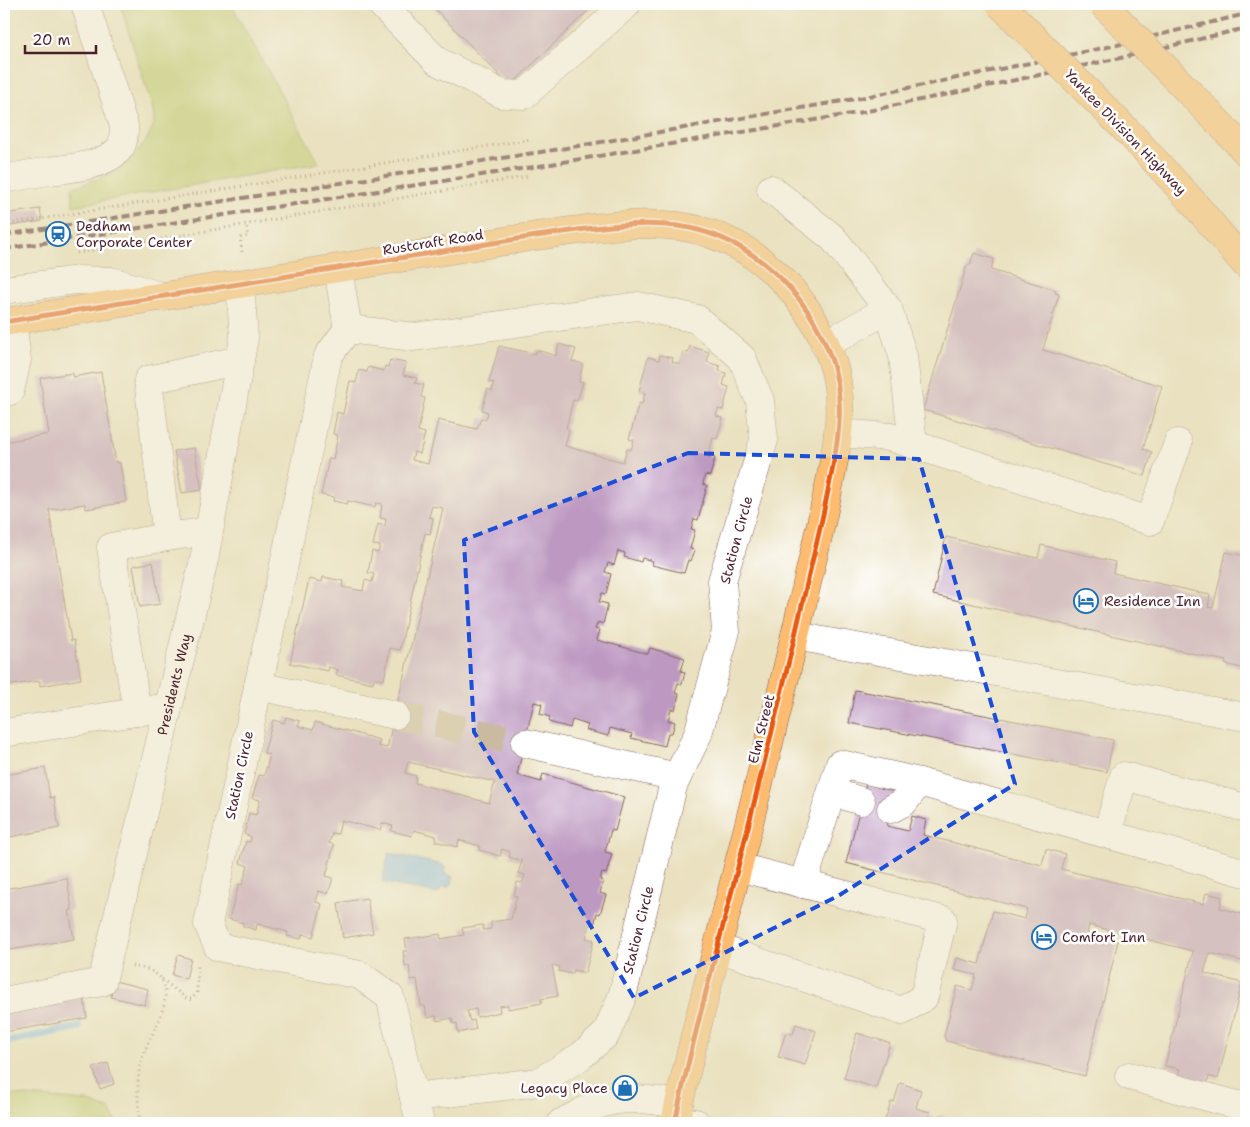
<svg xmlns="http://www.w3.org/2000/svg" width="1250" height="1127" font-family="'Shantell Sans',sans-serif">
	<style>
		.green { fill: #bbca6c; stroke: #82744c }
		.water { fill: #77b1e8; stroke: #60688a }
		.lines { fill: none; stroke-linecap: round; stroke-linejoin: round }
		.stream { stroke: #77b1e8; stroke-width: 7 }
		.building { fill: #bd99c1; fill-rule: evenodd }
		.minor-tunnel { stroke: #cabaa2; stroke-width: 28; stroke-dasharray: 28 14; stroke-linecap: butt }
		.minor-casing { stroke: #82635f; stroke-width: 29 }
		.major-casing { stroke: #82635f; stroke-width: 29 }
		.highway-casing { stroke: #82635f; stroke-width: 29 }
		.path { stroke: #82635f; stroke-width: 3; stroke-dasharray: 1 4; stroke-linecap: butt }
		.minor { stroke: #fff; stroke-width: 28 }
		.major { stroke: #fdbc6f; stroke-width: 28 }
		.highway { stroke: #fdbc6f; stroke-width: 28 }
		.rail { stroke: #4a1f2b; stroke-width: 4; stroke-dasharray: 8 4; stroke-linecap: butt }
		.highway-bridge-casing { stroke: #82635f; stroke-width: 29; stroke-linecap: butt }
		.highway-bridge { stroke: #fdbc6f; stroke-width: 28 }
		.cycleway-casing { stroke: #fff; stroke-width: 8 }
		.cycleway { stroke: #e8590c; stroke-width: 5 }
		.marked { fill: none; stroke: #1d4ed8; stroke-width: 4; stroke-dasharray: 10 6; stroke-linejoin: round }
		.labels { text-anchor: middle; stroke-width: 5; stroke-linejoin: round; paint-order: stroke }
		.street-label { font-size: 14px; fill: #4a1f2b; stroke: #fff }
		.poi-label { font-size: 14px; fill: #4a1f2b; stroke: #fff; text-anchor: start }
	</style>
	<rect width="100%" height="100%" fill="#fff"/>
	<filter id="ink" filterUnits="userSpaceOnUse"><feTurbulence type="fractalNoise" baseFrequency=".02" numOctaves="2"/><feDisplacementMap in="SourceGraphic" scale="10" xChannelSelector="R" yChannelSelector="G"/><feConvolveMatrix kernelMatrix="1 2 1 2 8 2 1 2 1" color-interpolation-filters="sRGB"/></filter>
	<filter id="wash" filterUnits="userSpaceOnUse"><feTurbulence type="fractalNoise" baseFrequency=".0096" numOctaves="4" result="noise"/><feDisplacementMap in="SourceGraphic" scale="20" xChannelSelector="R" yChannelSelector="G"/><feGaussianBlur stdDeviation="1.12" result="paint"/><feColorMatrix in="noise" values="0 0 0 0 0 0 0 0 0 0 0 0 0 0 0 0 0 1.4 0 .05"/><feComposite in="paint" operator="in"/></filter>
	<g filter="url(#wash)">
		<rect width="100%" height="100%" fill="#eae1c0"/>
		<g class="green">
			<polygon points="120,4 231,4 319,163 73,206 72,187 81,185 119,170 146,141 154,124 153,110"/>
			<polygon points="4,1094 87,1101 110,1110 117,1123 4,1123"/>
		</g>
		<polygon class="water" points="389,853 443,865 445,867 444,873 452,876 453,882 448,888 441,887 440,892 437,891 437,894 382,882"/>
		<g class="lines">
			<polyline class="stream" points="4,1042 79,1027"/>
		</g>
		<g id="blocks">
			<g class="building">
				<polygon points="430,4 595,4 510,86"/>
				<polygon points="40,209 42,221 4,227 4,214"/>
				<polygon points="974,253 994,259 991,270 1056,290 1055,293 1059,294 1043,350 1162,386 1143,449 1152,452 1145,476 923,410 967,265 970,265"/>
				<path d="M 559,344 L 576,349 L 572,361 L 583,364 L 579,381 L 583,382 L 577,401 L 573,400 L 566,428 L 569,430 L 565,446 L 623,462 L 627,449 L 631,450 L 634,440 L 629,439 L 639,403 L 642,404 L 645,393 L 639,391 L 648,357 L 659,360 L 660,355 L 673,358 L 672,362 L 680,364 L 683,352 L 688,353 L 690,346 L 709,352 L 707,362 L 720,366 L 719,371 L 726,373 L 723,385 L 729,387 L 723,410 L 718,409 L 716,416 L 723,418 L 717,439 L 713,438 L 708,456 L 715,458 L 710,476 L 705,475 L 703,484 L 707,486 L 698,520 L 694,519 L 691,529 L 695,530 L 690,549 L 695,550 L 691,561 L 688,560 L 684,573 L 652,565 L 653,561 L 642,558 L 641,562 L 624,557 L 625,553 L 618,551 L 614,565 L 608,563 L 605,572 L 611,574 L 606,594 L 602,593 L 599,602 L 608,604 L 603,624 L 598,622 L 595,629 L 600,630 L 597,640 L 648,654 L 650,648 L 685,658 L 681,671 L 685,672 L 682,684 L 678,683 L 675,693 L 679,694 L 675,710 L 671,709 L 668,720 L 675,722 L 672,733 L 668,733 L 665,746 L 631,738 L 632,734 L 610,728 L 608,736 L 586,730 L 588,725 L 572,720 L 570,728 L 549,722 L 550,717 L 540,714 L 542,704 L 534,702 L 517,775 L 541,782 L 543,774 L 624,797 L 615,831 L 611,830 L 605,852 L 612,854 L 606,874 L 602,873 L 600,880 L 603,881 L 600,893 L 606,895 L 600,914 L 597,913 L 594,925 L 590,924 L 586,938 L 594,940 L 585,973 L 574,970 L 573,974 L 559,971 L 560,967 L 552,965 L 558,996 L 541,999 L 542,1003 L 508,1009 L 508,1005 L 499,1006 L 500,1012 L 477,1017 L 476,1009 L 467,1011 L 470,1021 L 474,1020 L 476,1029 L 458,1033 L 457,1023 L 453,1024 L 452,1018 L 437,1021 L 436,1016 L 427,1018 L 425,1006 L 421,1006 L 417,979 L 411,980 L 409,965 L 405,966 L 403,951 L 407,951 L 405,939 L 440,934 L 441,939 L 464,935 L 462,928 L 483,925 L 483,930 L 491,929 L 491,922 L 511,919 L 517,896 L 514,896 L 517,882 L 522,883 L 525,875 L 518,873 L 522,861 L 509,857 L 510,852 L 502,849 L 500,856 L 479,850 L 480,846 L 459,840 L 457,847 L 435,841 L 436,836 L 414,830 L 412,836 L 391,831 L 393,826 L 382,823 L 380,830 L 341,820 L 338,834 L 332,833 L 329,843 L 334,845 L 326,876 L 333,878 L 328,894 L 319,891 L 316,902 L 322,904 L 313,937 L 302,934 L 301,939 L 287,936 L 288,932 L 257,924 L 256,930 L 243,926 L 243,923 L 229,919 L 239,884 L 242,885 L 248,866 L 240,863 L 246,841 L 250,842 L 251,837 L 244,834 L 249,813 L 256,815 L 260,800 L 252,798 L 259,775 L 264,776 L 270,755 L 264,753 L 273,720 L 284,723 L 286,717 L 300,721 L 298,726 L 313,730 L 315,722 L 380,740 L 378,746 L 387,748 L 443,508 L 432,506 L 429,517 L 433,518 L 430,534 L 425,533 L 400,650 L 390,648 L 384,680 L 374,678 L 373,683 L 336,675 L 338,670 L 329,667 L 328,671 L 290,663 L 309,579 L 322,582 L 323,577 L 343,581 L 342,587 L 363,591 L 365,580 L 372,582 L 374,574 L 368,573 L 372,551 L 378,553 L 380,546 L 373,545 L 378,524 L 385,526 L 386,519 L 380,518 L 382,504 L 376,503 L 375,507 L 348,501 L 347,504 L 333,501 L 334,497 L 321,495 L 329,458 L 333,459 L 338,436 L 333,434 L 337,412 L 343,414 L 350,381 L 356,383 L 359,370 L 367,372 L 368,367 L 384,371 L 385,366 L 388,367 L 390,360 L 406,363 L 403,375 L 417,378 L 415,383 L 424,385 L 421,397 L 425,398 L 418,431 L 425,433 L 420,454 L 414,452 L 412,460 L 428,464 L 438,420 L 477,429 L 481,418 L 486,419 L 488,412 L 482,410 L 488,389 L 492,391 L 494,383 L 489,382 L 499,346 L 535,354 L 537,350 L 556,356 ZM 408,762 L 495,782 L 489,803 L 415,783 L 416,776 L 405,773 Z"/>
				<polygon points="101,372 116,463 120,463 126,502 86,509 85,504 49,510 71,641 74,640 81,679 40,686 40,681 4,686 4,442 49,434 40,378 73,373 73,377"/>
				<polygon points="194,448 202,490 182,493 174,451"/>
				<polygon points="946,537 1038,558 1041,545 1115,562 1113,573 1210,595 1208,607 1213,608 1226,552 1246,556 1246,669 1225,664 1226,661 933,595"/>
				<polygon points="153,562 160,604 140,607 133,566"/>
				<polygon points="855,690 1113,740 1107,772 849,723"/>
				<polygon points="45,768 50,798 54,797 59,828 4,838 4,775"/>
				<polygon points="866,784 896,792 887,826 908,831 912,816 926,820 923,835 1042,865 1046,849 1065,854 1061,869 1203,904 1206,893 1222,897 1220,908 1246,915 1246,962 1210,953 1204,973 1242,983 1218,1079 1209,1076 1207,1086 1177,1079 1180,1069 1165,1066 1193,951 1089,925 1087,933 1118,941 1085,1076 946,1041 944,1036 957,986 972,990 976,975 954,970 957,958 979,964 993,911 1025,919 1027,909 846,863"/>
				<polygon points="67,878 72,910 69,910 74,939 4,951 4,889"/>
				<polygon points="367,898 373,933 343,938 338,903"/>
				<polygon points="178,955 191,959 186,979 172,975"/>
				<polygon points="114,981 148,989 145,1005 111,997"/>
				<polygon points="84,998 87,1018 4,1032 4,1011"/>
				<polygon points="796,1024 816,1031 805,1065 778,1057 786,1032 793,1034"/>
				<polygon points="857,1033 890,1043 876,1088 844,1078"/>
				<polygon points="108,1063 114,1084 100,1089 93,1068"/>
				<polygon points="900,1083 921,1090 916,1108 930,1112 929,1116 938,1119 940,1115 951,1119 950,1123 884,1123 891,1102 894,1102"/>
			</g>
		</g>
	</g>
	<g filter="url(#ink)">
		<use href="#blocks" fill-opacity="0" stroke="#82635f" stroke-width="1"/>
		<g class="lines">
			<polyline class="minor-tunnel" points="395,715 525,743"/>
			<defs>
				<g id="minor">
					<polyline points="381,4 437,61 502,94 524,95 627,4"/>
					<path d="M 4,179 C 19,176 35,173 50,171 C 70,168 106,166 120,148 C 124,142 124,133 124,126 L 85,4"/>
					<polyline points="771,189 833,238 888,309 903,356 913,444"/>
					<polyline points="338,269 348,329 328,356 208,924 218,947 360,975 390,997 420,1123"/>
					<polyline points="4,290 77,280 111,281 163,297"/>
					<polyline points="348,329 414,337 638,306 697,319 742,358 760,401 764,440 722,581 726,631 698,734 673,786 622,997 606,1034 581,1056 539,1082 414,1097"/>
					<polyline points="825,345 888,309"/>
					<polyline points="4,393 10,391 17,360 12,321"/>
					<polyline points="838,433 890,437 1150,521 1178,443"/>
					<polyline points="209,531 167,537 148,380 240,360"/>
					<polyline points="795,636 1246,717"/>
					<polyline points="258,686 395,715"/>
					<polyline points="137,712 111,547 167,537"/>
					<polyline points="4,733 155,709"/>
					<polyline points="525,743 677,777"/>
					<polyline points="832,792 861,801"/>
					<polyline points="891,809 904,802 919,782"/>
					<polyline points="1107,834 1124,776 1246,808"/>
					<polyline points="803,884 840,764 919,782 1246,873"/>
					<polyline points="718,948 902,1011 924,997 943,920 738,867"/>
					<path id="s1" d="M 4,1001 L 102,982 L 204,560 L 244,338 L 240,284"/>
					<polyline points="1129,1076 1245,1107 1246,1104"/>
					<polyline points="675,1120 696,1123"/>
					<path d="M 561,1123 C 574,1117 587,1108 600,1104 C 627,1095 652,1100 679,1104"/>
				</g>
				<path id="major" d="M 4,322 L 536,236 C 582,230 631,220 678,226 C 750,236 807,291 831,358 C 849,407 834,461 824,510 C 817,542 809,574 802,605 C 776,719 747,832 718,945 C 703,1004 687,1063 675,1123"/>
				<g id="highway">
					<polyline points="1220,124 1246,152"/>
					<polyline points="1132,136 1191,200 1246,265"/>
				</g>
			</defs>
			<use href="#minor" class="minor-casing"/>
			<use href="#major" class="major-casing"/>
			<use href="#highway" class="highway-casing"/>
			<g class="path">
				<polyline points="4,225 532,139"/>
				<polyline points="242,252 240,238 248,236 246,224"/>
				<polyline points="77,253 530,176"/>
				<path d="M 132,966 C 138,968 145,968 151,971 C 186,987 147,1038 141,1061 C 136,1082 138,1103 140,1123"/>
				<polyline points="162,979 187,999 192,999 197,992 198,964"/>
			</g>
			<use href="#minor" class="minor"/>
			<use href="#major" class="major"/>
			<use href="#highway" class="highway"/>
			<g class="rail">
				<polyline points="4,235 560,149 860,98 1117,45 1246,14"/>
				<polyline points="4,249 527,168 863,112 1120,58 1246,28"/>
			</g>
			<defs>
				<g id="highway-bridge">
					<polyline points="1000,4 1132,136"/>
					<polyline points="1103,4 1220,124"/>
				</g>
			</defs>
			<use href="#highway-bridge" class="highway-bridge-casing"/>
			<use href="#highway-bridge" class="highway-bridge"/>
			<defs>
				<path id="cycleway" d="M 4,322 L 536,236 C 582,230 631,220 678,226 C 750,236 807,291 831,358 C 849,407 834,461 824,510 C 817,542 809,574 802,605 C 776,719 747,832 718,945 C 703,1004 687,1063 675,1123"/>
			</defs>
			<use href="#cycleway" class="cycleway-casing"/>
			<use href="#cycleway" class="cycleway"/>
		</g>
	</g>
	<path d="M0 0H1250V1127H0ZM 688,453 L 919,459 L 1015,784 L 838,896 L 634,998 L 474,732 L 464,540 Z" fill="#eae1c0" fill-opacity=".55" fill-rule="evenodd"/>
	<path class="marked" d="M 688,453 L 919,459 L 1015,784 L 838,896 L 634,998 L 474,732 L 464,540 Z"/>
	<defs>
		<symbol id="station-ring" viewBox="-11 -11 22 22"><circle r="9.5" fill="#fff" stroke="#1f6fb2" stroke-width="1.5"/><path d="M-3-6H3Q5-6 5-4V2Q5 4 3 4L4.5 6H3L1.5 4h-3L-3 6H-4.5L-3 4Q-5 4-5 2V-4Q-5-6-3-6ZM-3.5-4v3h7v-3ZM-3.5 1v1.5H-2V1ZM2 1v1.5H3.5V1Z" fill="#1f6fb2"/></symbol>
		<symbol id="hotel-ring" viewBox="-11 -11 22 22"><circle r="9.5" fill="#fff" stroke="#1f6fb2" stroke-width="1.5"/><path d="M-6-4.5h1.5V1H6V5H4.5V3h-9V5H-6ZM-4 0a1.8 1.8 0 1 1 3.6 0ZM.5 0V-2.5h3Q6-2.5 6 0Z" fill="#1f6fb2"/></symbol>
		<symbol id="shop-ring" viewBox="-11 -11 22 22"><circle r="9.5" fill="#fff" stroke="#1f6fb2" stroke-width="1.5"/><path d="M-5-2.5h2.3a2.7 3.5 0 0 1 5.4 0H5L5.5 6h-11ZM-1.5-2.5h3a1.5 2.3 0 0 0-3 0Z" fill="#1f6fb2"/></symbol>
	</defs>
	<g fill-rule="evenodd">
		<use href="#station-ring" x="44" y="220" width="28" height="28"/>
		<use href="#hotel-ring" x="1072" y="587" width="28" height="28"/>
		<use href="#hotel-ring" x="1030" y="923" width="28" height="28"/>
		<use href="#shop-ring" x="611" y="1074" width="28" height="28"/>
	</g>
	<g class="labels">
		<g class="street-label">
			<text transform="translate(1126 132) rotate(46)" y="5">Yankee Division Highway</text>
			<text transform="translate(433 242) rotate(-9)" y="5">Rustcraft Road</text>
			<text transform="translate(736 540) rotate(-75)" y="5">Station Circle</text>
			<text dy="5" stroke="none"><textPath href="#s1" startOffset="406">Presidents Way</textPath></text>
			<text transform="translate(761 729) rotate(-76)" y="5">Elm Street</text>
			<text transform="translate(239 775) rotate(-78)" y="5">Station Circle</text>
			<text transform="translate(638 930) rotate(-76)" y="5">Station Circle</text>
		</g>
		<g class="poi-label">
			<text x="76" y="231">Dedham<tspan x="76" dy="16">Corporate Center</tspan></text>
			<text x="1104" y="606">Residence Inn</text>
			<text x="1062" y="942">Comfort Inn</text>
			<text x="608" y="1093" text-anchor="end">Legacy Place</text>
		</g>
	</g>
	<rect width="1250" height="1127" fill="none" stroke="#fff" stroke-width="20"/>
	<path d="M25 45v8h71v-8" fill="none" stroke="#4a1f2b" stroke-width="2.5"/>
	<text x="32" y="45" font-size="15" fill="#4a1f2b" stroke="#ffffff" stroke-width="4" paint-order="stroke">20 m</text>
</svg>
